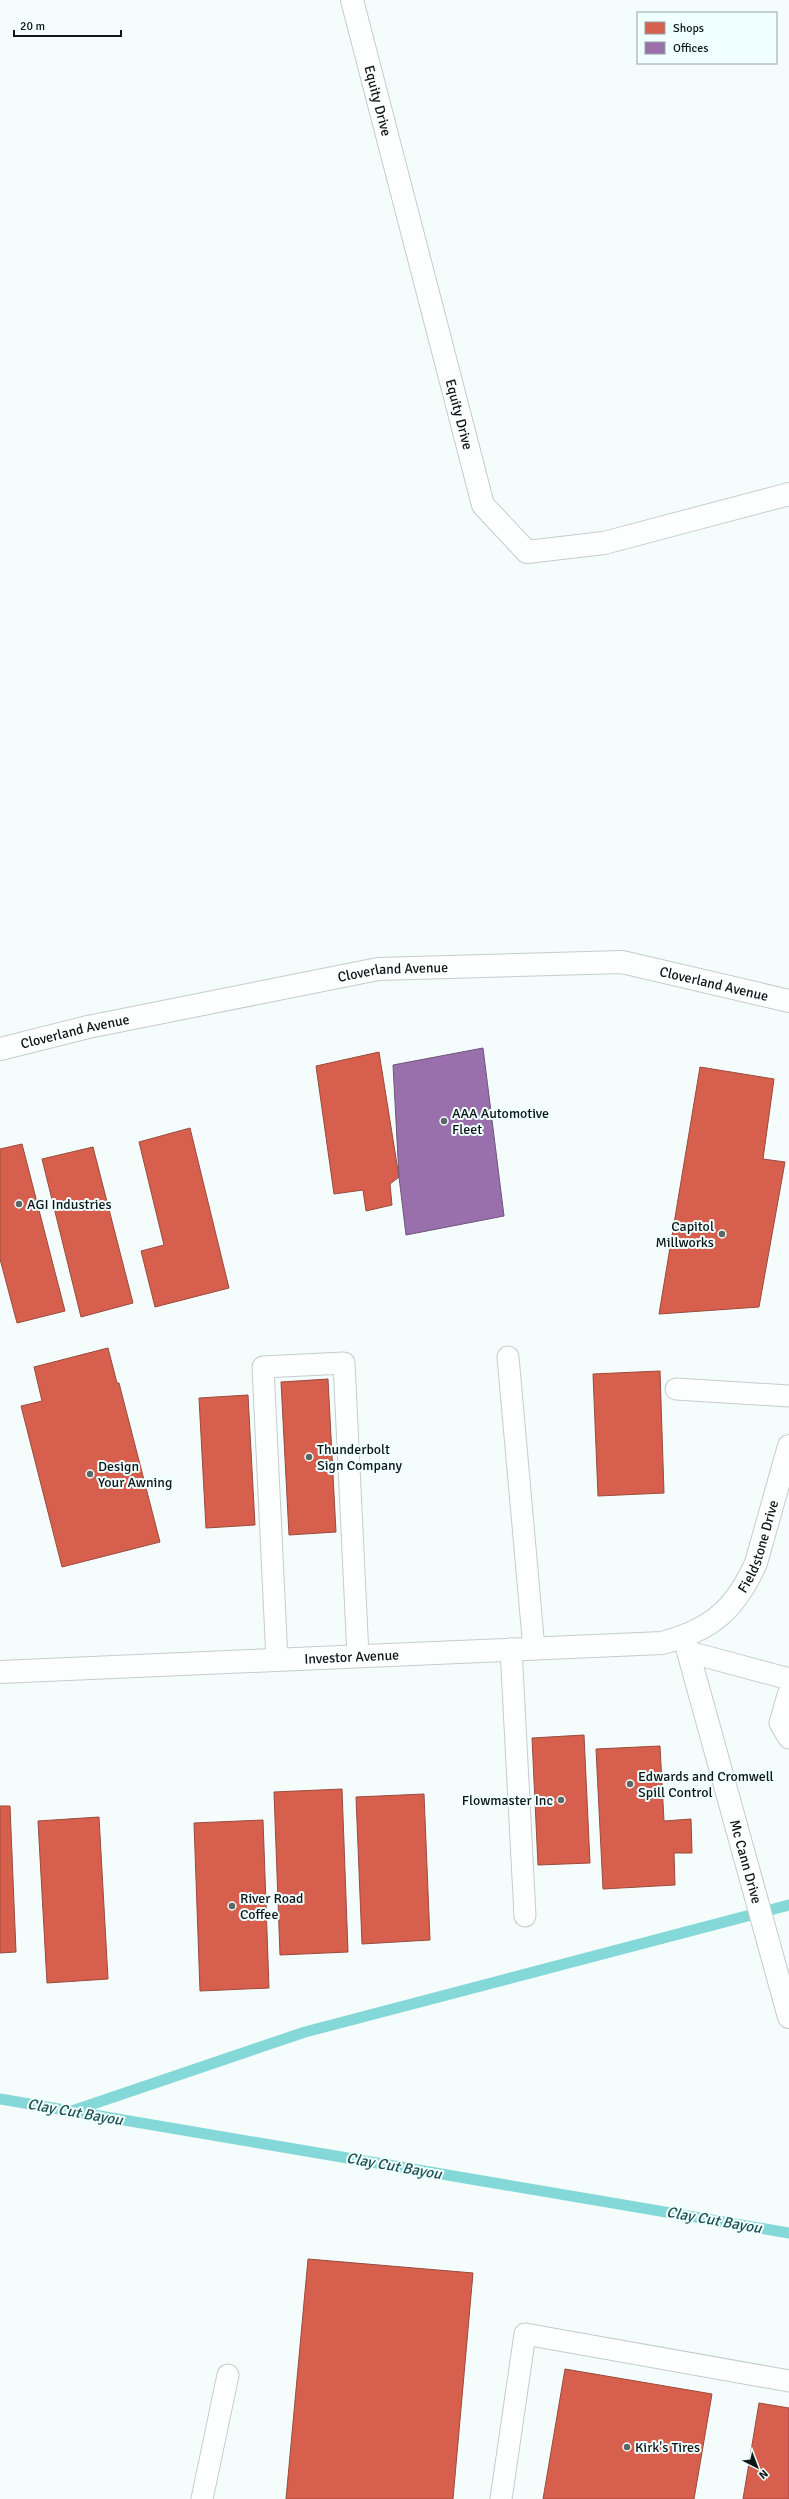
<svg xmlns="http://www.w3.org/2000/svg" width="789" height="2499" font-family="Signika,sans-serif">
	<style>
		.shops { fill: #d6604d; stroke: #9a4a3c }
		.offices { fill: #9970ab; stroke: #70557e }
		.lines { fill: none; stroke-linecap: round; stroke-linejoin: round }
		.stream { stroke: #85d8d8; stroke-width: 11 }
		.lane-casing { stroke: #c5cccc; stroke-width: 23 }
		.street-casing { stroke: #c5cccc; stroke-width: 24 }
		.lane { stroke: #fdffff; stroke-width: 21 }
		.street { stroke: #fdffff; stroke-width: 22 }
		.poi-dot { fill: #5f6666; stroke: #f0ffff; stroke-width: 1.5 }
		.labels { text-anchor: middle; stroke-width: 4; stroke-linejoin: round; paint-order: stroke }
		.street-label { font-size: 14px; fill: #0f1616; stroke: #f0ffff }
		.poi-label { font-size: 14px; fill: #0f1616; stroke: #f0ffff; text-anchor: start }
		.water-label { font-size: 15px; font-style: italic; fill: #1d4f4f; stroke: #f0ffff }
	</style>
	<rect width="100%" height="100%" fill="#f4fcfc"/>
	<g class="shops">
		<polygon points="379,1052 399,1177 390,1184 392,1205 366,1211 363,1190 334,1194 316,1066"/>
		<polygon points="700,1067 774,1079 763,1159 785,1162 759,1307 659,1314"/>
		<polygon points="190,1128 229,1288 155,1307 141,1251 164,1245 139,1142"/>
		<polygon points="22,1144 65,1311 17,1323 0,1259 0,1149"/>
		<polygon points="93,1147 133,1303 81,1317 42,1159"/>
		<polygon points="108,1348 117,1383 119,1383 160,1542 62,1567 21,1406 42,1401 34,1367"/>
		<polygon points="660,1371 664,1493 598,1496 593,1374"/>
		<polygon points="328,1379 336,1532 289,1535 281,1382"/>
		<polygon points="248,1395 255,1525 206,1528 199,1398"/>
		<polygon points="584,1735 590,1863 538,1865 532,1738"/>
		<polygon points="660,1746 664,1821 691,1819 692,1853 674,1853 675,1885 603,1889 596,1749"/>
		<polygon points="342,1789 348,1952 280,1955 274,1792"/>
		<polygon points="424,1794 430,1940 362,1944 356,1797"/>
		<polygon points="0,1806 10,1806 16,1952 0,1953"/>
		<polygon points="99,1817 108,1979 47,1983 38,1821"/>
		<polygon points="263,1820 269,1988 200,1991 194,1823"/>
		<polygon points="308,2259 473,2273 453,2499 286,2499"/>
		<polygon points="565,2369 712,2394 694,2499 543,2499"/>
		<polygon points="759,2403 789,2408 789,2499 743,2499"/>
	</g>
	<polygon class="offices" points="483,1048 504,1216 406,1235 399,1177 393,1065"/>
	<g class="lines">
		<g class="stream">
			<polyline points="0,2099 789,2233"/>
			<polyline points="75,2110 305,2032 789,1905"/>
		</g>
		<defs>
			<g id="lane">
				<polyline points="508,1357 534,1649"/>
				<polyline points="676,1389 789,1396"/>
				<polyline points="511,1649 525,1916"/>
				<polyline points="689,1652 789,1679"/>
				<polyline points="277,1660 263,1367 344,1363 358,1656"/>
				<polyline points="789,1692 780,1723 789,1738"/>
				<polyline points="202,2499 228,2375"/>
				<polyline points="501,2499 525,2334 789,2381"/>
			</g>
			<g id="street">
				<path id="s1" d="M 352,0 L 483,505 L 527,552 L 604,543 L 789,494"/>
				<path id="s2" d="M 0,1049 L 88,1027 L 378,969 L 622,962 L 789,1001"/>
				<path id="s3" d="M 684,1637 L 789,2017"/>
				<path id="s4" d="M 0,1672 L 662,1643 C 711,1630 735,1610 756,1563 L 789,1446"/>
			</g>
		</defs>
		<use href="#lane" class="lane-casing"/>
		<use href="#street" class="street-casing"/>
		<use href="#lane" class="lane"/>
		<use href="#street" class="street"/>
	</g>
	<g class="poi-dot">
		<circle cx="444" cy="1121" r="4"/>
		<circle cx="19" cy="1204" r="4"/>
		<circle cx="722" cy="1234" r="4"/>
		<circle cx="309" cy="1457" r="4"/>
		<circle cx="90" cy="1474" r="4"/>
		<circle cx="630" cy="1784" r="4"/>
		<circle cx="561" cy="1800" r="4"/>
		<circle cx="232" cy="1906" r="4"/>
		<circle cx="627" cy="2447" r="4"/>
	</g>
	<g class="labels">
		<g class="street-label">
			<text dy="5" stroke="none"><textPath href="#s1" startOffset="104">Equity Drive</textPath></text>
			<text dy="5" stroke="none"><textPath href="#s1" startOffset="428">Equity Drive</textPath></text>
			<text dy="5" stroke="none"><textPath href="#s2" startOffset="401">Cloverland Avenue</textPath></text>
			<text dy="5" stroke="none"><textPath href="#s2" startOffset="725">Cloverland Avenue</textPath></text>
			<text dy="5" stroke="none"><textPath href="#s2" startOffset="77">Cloverland Avenue</textPath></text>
			<text dy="5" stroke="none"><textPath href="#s4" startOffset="808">Fieldstone Drive</textPath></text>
			<text dy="5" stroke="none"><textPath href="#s4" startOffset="352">Investor Avenue</textPath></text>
			<text dy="5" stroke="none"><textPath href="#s3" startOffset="233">Mc Cann Drive</textPath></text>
		</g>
		<g class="poi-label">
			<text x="452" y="1118">AAA Automotive<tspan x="452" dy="16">Fleet</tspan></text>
			<text x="27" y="1209">AGI Industries</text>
			<text x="714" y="1231" text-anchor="end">Capitol<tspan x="714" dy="16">Millworks</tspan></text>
			<text x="317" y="1454">Thunderbolt<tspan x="317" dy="16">Sign Company</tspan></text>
			<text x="98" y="1471">Design<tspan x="98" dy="16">Your Awning</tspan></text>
			<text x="638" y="1781">Edwards and Cromwell<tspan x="638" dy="16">Spill Control</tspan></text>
			<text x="553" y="1805" text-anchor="end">Flowmaster Inc</text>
			<text x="240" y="1903">River Road<tspan x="240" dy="16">Coffee</tspan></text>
			<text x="635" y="2452">Kirk's Tires</text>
		</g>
		<g class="water-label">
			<text transform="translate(75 2112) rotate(10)" y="5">Clay Cut Bayou</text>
			<text transform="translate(394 2166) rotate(10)" y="5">Clay Cut Bayou</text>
			<text transform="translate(714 2220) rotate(10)" y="5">Clay Cut Bayou</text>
		</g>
	</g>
	<rect x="637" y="12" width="140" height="52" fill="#f0ffff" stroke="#96a2a2"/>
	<rect x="645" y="22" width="20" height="12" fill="#d6604d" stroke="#96a2a2"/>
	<text x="673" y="32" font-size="12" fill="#0f1616">Shops</text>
	<rect x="645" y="42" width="20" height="12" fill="#9970ab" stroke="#96a2a2"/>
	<text x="673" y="52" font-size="12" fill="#0f1616">Offices</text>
	<g transform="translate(757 2467) rotate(138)" stroke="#f0ffff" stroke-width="3" paint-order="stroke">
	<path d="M0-3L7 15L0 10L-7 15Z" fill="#0f1616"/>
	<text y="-6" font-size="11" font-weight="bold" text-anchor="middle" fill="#0f1616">N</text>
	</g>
	<path d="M14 30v6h107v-6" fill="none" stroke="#0f1616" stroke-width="2"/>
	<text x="20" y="30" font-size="12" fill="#0f1616" stroke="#f0ffff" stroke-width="3" paint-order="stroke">20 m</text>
</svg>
